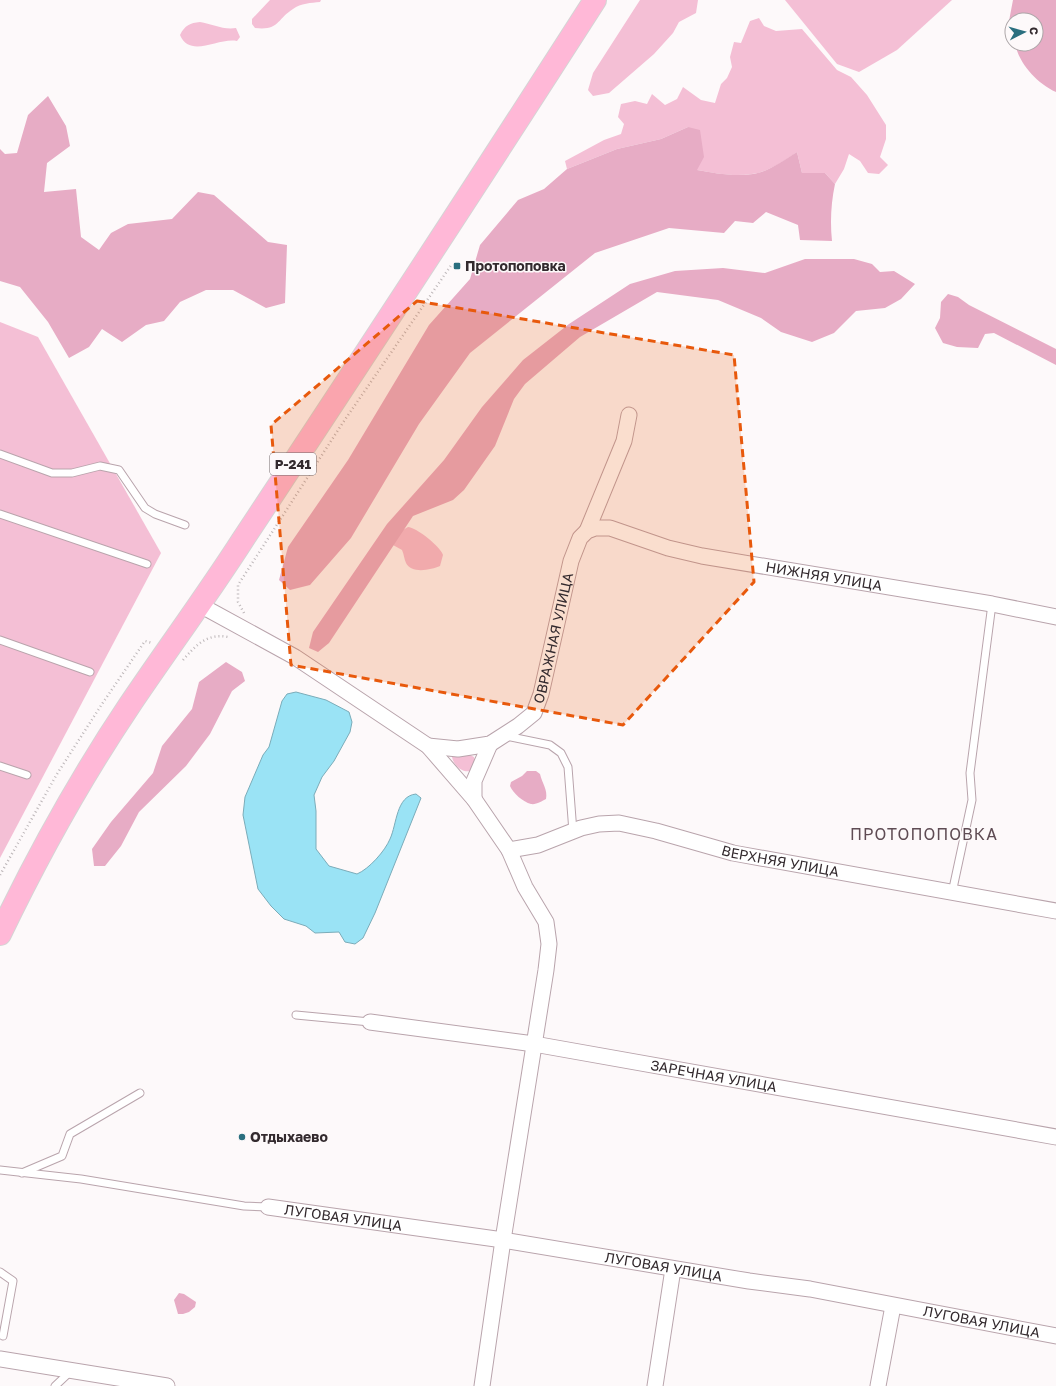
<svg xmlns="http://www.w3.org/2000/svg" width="1056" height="1386" font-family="'Golos Text',sans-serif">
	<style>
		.green { fill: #f4bfd5 }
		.forest { fill: #e7acc5 }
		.water { fill: #9ae3f5; stroke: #7bacb9 }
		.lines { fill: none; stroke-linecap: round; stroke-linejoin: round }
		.service-casing { stroke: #b9a4ac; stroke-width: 9 }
		.minor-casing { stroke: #b9a4ac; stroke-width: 17 }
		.trunk-casing { stroke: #d6d4d5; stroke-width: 24 }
		.path { stroke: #bdb7b9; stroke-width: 2.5; stroke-dasharray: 1 3; stroke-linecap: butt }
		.service { stroke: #fff; stroke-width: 7 }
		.minor { stroke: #fff; stroke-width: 15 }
		.trunk { stroke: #ffb8d7; stroke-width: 22 }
		.marked { fill: #e8590c; fill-opacity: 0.2; stroke: #e8590c; stroke-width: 3; stroke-dasharray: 8 5; stroke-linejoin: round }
		.poi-dot { fill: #2a6f7f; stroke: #fdf9fa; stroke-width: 1.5 }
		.labels { text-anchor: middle; stroke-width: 3; stroke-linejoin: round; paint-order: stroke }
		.shield { fill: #fdf9fa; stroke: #70686b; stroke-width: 1 }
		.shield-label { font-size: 13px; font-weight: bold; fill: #332a2e }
		.poi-label { font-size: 14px; font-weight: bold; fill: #332a2e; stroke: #fdf9fa; text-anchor: start }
		.street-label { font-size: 14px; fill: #332a2e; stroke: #fdf9fa }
		.quarter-label { font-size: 16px; letter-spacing: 1px; fill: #5f4c54; stroke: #fdf9fa }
	</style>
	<rect width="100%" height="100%" fill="#fdf9fa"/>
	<g class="green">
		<path d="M 270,0 L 321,0 L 320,2 C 311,3 301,3 293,9 C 277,19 279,31 255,28 L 252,24 L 252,19 Z"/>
		<polygon points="640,0 698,0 696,13 679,22 673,33 654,54 609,93 593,96 588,90 593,73"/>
		<polygon points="785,0 952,0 897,50 859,72 837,64"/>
		<path d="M 759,18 L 764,26 L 776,31 L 802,29 L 837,70 L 851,77 L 867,95 L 886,125 L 886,139 L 880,157 L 888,165 L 879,174 L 868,173 L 860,161 L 849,154 L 844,169 L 835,184 L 825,173 L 802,173 L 797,152 C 784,161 768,172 752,174 C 734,177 714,173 697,170 L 688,127 L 661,139 L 617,149 L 567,169 L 565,161 L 604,140 L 621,134 L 624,124 L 618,117 L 621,104 L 635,101 L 647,104 L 652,94 L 665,105 L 677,99 L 683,87 L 701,100 L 715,103 L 721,84 L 727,78 L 732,67 L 730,57 L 734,42 L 741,43 L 750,21 Z"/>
		<path d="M 200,22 C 212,24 223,30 236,28 L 240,37 L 237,41 C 219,37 190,59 180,35 C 185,25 190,23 200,22 Z"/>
		<polygon points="0,322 38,337 161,553 0,858"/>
		<path d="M 408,527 C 416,527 441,547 443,555 L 440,566 C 431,570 411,574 406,563 C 404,559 404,554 402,550 L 393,545 L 401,531 Z"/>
		<path d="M 468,754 L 474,757 L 476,763 L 471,771 C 462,773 454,766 452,757 L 452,755 Z"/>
	</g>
	<g class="forest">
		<path d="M 1013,0 L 1056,0 L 1056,92 C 1037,83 1020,65 1015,44 L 1036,44 L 1036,20 L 1012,20 L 1012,33 L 1009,21 Z"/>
		<polygon points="48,96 66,126 70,146 47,163 44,192 76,189 81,237 99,250 111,233 128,224 172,219 198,192 214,195 268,242 287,245 285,303 266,308 233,290 206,290 180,302 164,321 146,325 122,342 102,329 89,347 69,358 48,322 20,287 0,281 0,149 5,154 17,153 28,115"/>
		<path d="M 688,127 L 700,130 L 704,157 L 697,170 C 714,173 735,177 753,174 C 768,172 784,160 797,152 L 802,173 L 825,173 L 835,184 C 831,203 830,222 832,241 L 800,240 L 798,225 L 766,212 L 753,223 L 735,221 L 724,233 L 669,228 L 595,253 L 470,353 L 419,424 L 351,538 L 310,585 L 290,590 L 279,580 L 288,547 L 348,460 L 429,325 L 470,279 L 480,245 L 518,200 L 544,189 L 567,169 L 617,149 L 661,139 Z"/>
		<polygon points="805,259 854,259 872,264 880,272 894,271 915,284 901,299 885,308 856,311 834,333 812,342 781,332 761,318 718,300 657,292 580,337 525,384 514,399 495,446 464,490 453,500 413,516 329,643 318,652 309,648 313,632 387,524 444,460 482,407 523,360 569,324 630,284 675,271 723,268 765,273"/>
		<polygon points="948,294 958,297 969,305 1056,349 1056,365 994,333 985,334 978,348 957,347 943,343 935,328 940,318 941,302"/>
		<polygon points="226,662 242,672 245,681 232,691 210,734 186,766 139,812 121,846 105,866 94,866 92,849 111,822 153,773 162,746 192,709 199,682"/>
		<path d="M 527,771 L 536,771 L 540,774 C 542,783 548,790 546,799 C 542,801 536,805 531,804 C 523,802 513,793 510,786 L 511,782 L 522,776 Z"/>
		<polygon points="179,1293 184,1294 196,1302 195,1307 189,1312 183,1314 178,1314 174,1300"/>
	</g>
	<path class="water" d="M 296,692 L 326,700 L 349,712 L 352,722 L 350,732 L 334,761 L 322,777 L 314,795 L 316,811 L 316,849 L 329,866 L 357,874 C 369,869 385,851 390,839 C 397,824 396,796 416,794 L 421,798 L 375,913 L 363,938 L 355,944 L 345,942 L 339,932 L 315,933 L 306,926 L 284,919 L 271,906 L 258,889 L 243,815 L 245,797 L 263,755 L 269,747 L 282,701 L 287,694 Z"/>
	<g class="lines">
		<defs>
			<g id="service">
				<polyline points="0,454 52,473 72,473 100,466 119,470 145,508 155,514 185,525"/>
				<polyline points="0,514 147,564"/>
				<polyline points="0,640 90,672"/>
				<polyline points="506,736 550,745 561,753 568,767 573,832"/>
				<polyline points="0,766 27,775"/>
				<polyline points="952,893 972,800 970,773 992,604"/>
				<polyline points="296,1015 370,1022"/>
				<polyline points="0,1170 81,1179 244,1206 268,1207"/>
				<polyline points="22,1173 62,1156 70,1134 140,1093"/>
				<polyline points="0,1272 13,1281 3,1336"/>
				<polyline points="55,1386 71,1371"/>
			</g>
			<g id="minor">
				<polyline points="587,531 624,441 629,415"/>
				<polyline points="200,605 295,657 428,746 474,799 509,850 525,887 546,922 549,944 546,970 503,1240 482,1386"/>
				<path id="s1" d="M 428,746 L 458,749 L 490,744 L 518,726 L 534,713 L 541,694 L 571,561 L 580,538 L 587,531 L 595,528 L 610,528 L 668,548 L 702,556 L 992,604 L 1056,617"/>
				<polyline points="474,799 474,781 490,744"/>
				<path id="s2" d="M 509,850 L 538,845 L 581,828 L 599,824 L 619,823 L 656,831 L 733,853 L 1056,911"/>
				<path id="s3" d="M 370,1022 L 534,1044 L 1056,1137"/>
				<path id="s4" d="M 268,1207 L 503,1240 L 749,1281 L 810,1289 L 1056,1336"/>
				<polyline points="0,1359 167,1386"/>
				<polyline points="655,1386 673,1269"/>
				<polyline points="878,1386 893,1306"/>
			</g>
			<path id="trunk" d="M 0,934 C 38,855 80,779 129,706 C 166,651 206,597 242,541 C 361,361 479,181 595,0"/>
		</defs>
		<use href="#service" class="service-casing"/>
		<use href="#minor" class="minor-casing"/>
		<use href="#trunk" class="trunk-casing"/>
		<g class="path">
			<polyline points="244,613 238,602 238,585 342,424 452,264"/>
			<path d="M 183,660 C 196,645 207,633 228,637"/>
			<polyline points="0,875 57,774 102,704 145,641 152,643"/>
		</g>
		<use href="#service" class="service"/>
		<use href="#minor" class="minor"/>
		<use href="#trunk" class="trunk"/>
	</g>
	<path class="marked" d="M 417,301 L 734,355 L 754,582 L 623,725 L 291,665 L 271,425 Z"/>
	<g class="poi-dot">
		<rect x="453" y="262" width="8" height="8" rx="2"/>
		<circle cx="242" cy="1137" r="4"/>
	</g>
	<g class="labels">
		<rect class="shield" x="270" y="453" width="46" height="22" rx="3"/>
		<g class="shield-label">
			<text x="293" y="469">Р-241</text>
		</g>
		<g class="poi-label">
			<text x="465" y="271">Протопоповка</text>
			<text x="250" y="1142">Отдыхаево</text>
		</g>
		<g class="street-label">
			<text dy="5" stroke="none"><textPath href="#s1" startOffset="551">НИЖНЯЯ УЛИЦА</textPath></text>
			<text dy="5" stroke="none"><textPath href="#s1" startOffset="194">ОВРАЖНАЯ УЛИЦА</textPath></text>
			<text dy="5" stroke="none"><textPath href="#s2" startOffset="280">ВЕРХНЯЯ УЛИЦА</textPath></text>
			<text dy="5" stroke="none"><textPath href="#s3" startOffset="348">ЗАРЕЧНАЯ УЛИЦА</textPath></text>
			<text dy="5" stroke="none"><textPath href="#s4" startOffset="76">ЛУГОВАЯ УЛИЦА</textPath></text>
			<text dy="5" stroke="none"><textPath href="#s4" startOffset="400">ЛУГОВАЯ УЛИЦА</textPath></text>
			<text dy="5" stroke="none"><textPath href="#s4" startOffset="723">ЛУГОВАЯ УЛИЦА</textPath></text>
		</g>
		<g class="quarter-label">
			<text x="924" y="840">ПРОТОПОПОВКА</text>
		</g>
	</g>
	<g transform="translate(1024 32) rotate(84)"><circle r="19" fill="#fdf9fa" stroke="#aca6a8"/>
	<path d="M0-3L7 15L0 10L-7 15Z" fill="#2a6f7f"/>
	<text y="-6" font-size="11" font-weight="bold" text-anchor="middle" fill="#332a2e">С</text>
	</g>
</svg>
